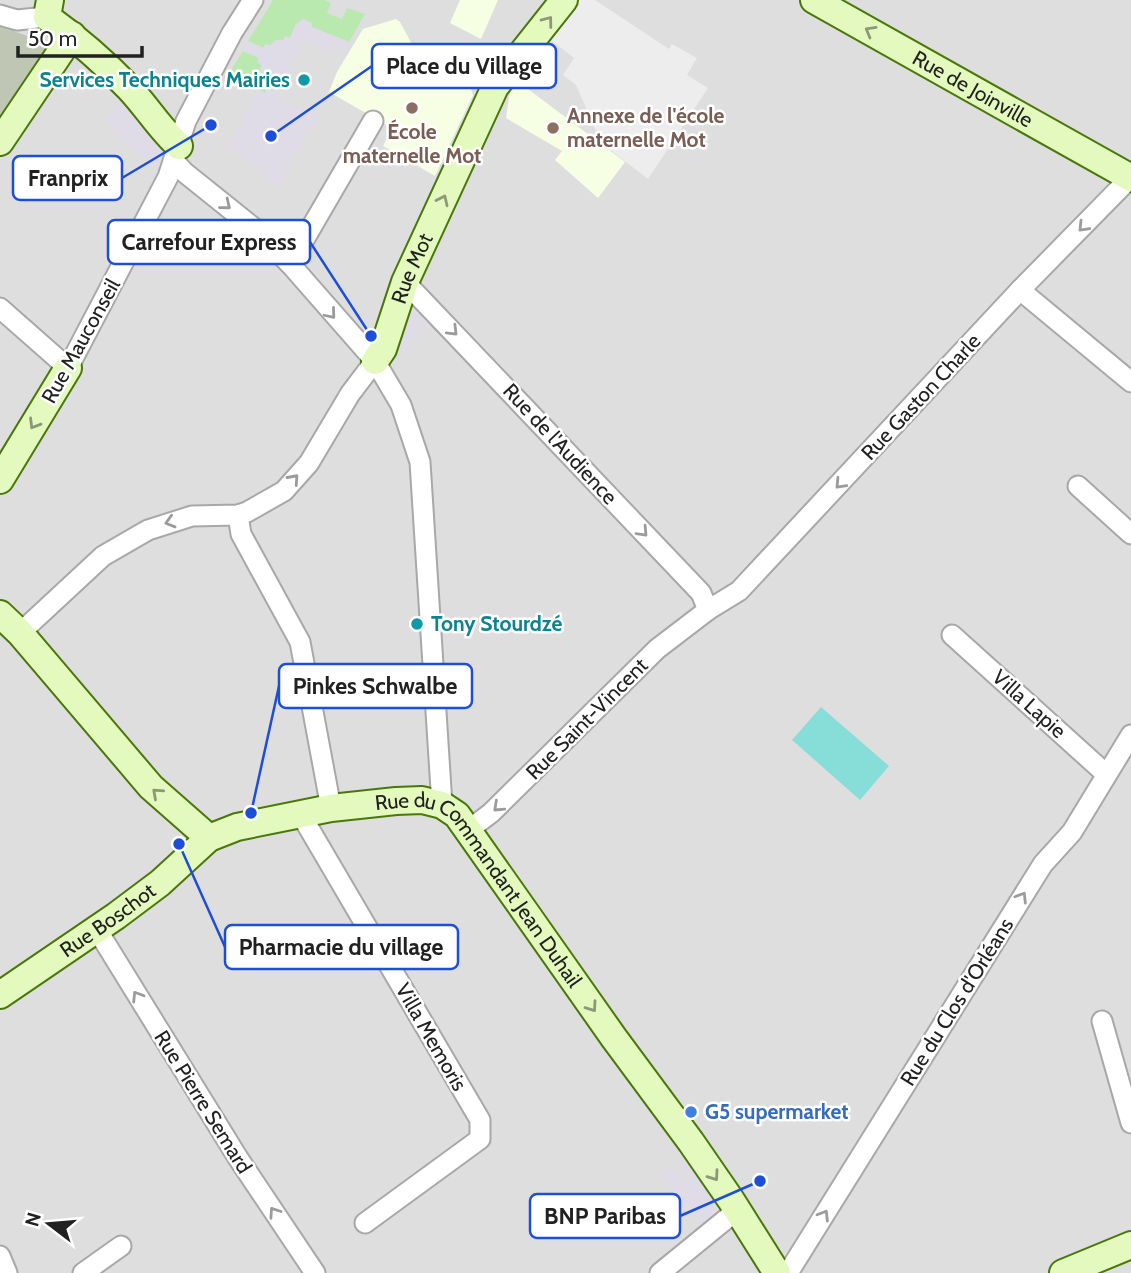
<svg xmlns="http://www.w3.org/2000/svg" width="1131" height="1273" font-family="Cabin,sans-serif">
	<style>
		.residential { fill: #dfdede }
		.education { fill: #f6ffe3 }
		.construction { fill: #bfc6b3 }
		.grass { fill: #b9e9af }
		.pitch { fill: #87ded8 }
		.parking { fill: #ededed }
		.plaza { fill: #dfdce7 }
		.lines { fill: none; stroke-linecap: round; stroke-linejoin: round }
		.street-casing { stroke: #a8a8a8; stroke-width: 23 }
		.secondary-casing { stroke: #487807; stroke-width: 30 }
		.street { stroke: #fff; stroke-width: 19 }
		.secondary { stroke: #e3f9bd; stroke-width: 26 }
		.oneway { stroke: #8c9877 }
		.oneway2 { stroke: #9b9b9b }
		.culture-dot { fill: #0f9aa8; stroke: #fff; stroke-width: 2.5 }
		.education-dot { fill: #8d6e63; stroke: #fff; stroke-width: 2.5 }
		.shop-dot { fill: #3f7fe0; stroke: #fff; stroke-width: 2.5 }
		.labels { text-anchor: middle; stroke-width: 5; stroke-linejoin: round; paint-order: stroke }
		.culture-label { font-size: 21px; font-weight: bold; fill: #0d838f; stroke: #fff; text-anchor: end }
		.street-label { font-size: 21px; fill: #212121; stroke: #fff }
		.education-label { font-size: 21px; font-weight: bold; fill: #785e54; stroke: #fff; text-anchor: start }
		.shop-label { font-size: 21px; font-weight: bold; fill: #366cbe; stroke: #fff; text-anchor: start }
		.leader { fill: none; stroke: #1d4ed8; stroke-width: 2.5 }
		.callout-dot { fill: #1d4ed8; stroke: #fff; stroke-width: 2.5 }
		.callout { fill: #fff; stroke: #1d4ed8; stroke-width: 2.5 }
		.callout-label { font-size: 23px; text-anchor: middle; font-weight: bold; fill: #212121 }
	</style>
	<rect width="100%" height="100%" fill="#f1f1e7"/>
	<rect class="residential" x="0" y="0" width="1131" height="1273"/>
	<g class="education">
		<polygon points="460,0 498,0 481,39 450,23"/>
		<polygon points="396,19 400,22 420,59 471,89 473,95 435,176 383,146 392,128 329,92 337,72 363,29"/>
		<polygon points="512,77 625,162 598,198 555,160 562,151 506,118"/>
	</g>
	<polygon class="construction" points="0,26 49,44 51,49 0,122"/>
	<g class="grass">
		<polygon points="273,0 324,0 331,3 327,13 342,19 347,8 365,14 349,42 311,27 296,24 290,38 264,48 248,41"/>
		<polygon points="243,51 259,58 269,84 265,93 228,75"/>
	</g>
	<polygon class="pitch" points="821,707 889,766 860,800 792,740"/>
	<polygon class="parking" points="573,0 595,0 669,49 672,44 697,58 687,75 708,88 648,179 596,139 598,136 576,85 563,75 574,58 546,36"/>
	<g class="plaza">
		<polygon points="303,19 312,23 312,27 349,42 343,54 341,49 336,46 330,51 304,40 278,99 320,117 321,120 316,129 313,128 310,134 308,133 296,153 293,152 290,158 292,160 279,188 261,172 263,169 257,165 255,167 230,148 229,144 231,138 234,139 258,89 265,93 269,85 259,80 261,65 257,62 259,58 243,51 248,41 263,48 265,44 270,45 276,40 283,40 285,36 290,38 296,24"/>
		<polygon points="127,98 159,149 164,164 164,178 156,174 157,167 122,141 105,119"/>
		<polygon points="407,297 435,319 431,327 423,327 389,368 385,361"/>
		<polygon points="690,1152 725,1207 714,1220 711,1217 704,1222 700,1216 696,1218 660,1175 671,1166 684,1183 689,1180 679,1167 684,1163 681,1158"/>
	</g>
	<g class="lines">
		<defs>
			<g id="street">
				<polyline points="0,15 17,20 47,17"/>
				<polyline points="174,161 184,172 255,229 290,264 375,361 401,405 420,462 442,805"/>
				<polyline points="290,264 373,121"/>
				<polyline points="405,282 701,593 708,610"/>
				<polyline points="1020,290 1131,382"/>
				<polyline points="0,308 68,368 168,177 186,121 232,33 253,0"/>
				<polyline points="1078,486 1131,534"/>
				<polyline points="238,515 241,534 300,642 331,808"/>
				<polyline points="20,633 103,556 148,530 192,516 238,515 247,512 284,491 309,463 350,394 375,361"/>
				<polyline points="952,635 1106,774"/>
				<polyline points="304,814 307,825 480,1120 480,1139 365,1223"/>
				<polyline points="467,831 491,813 657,649 708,610 739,591 1020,290 1131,177"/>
				<polyline points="96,928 238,1158 315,1273"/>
				<polyline points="1102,1021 1131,1123"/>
				<polyline points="0,1256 7,1273"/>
				<polyline points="83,1273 121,1246"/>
				<polyline points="660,1273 736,1211"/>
				<polyline points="788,1273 1043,864 1072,832 1131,735"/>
			</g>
			<g id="secondary">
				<path d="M 50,0 L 47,17 C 76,38 104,62 129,88 C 147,107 160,129 179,146"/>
				<path id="s1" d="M 814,0 L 1131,178"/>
				<polyline points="0,142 72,35"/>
				<path id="s2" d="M 375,361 L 383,349 L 405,282 L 495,87 L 564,0"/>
				<polyline points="0,480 68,368"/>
				<polyline points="0,614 20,633 151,787 209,838"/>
				<path id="s3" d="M 0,995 L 116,916 L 160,883 L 209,838 L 237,827 L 331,808 L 396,801 L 422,800 L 442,805 L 457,815 L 614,1038 L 691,1142 L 731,1200 L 777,1273"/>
				<polyline points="1063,1273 1131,1245"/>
			</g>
		</defs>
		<use href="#street" class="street-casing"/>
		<use href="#secondary" class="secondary-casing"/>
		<use href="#street" class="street"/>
		<use href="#secondary" class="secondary"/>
	</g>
	<defs><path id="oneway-chevron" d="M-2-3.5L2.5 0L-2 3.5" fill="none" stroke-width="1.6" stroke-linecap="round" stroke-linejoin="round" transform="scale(1.75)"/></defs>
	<g class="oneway">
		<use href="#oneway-chevron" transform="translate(548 21) rotate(-53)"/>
		<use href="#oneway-chevron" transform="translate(870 31) rotate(-150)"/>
		<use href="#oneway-chevron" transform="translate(443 200) rotate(-65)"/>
		<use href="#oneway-chevron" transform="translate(34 424) rotate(121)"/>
		<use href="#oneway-chevron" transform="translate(157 793) rotate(-138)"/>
		<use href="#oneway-chevron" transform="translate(592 1007) rotate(55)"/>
		<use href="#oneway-chevron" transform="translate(714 1176) rotate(55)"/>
	</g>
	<g class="oneway2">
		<use href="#oneway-chevron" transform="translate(226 205) rotate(39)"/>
		<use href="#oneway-chevron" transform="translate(1083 227) rotate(134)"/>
		<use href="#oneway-chevron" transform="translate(331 314) rotate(50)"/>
		<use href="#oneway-chevron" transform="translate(453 331) rotate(45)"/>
		<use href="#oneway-chevron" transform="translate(294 479) rotate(-48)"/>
		<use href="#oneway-chevron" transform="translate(840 484) rotate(133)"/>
		<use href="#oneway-chevron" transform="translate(170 522) rotate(164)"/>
		<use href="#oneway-chevron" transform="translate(643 532) rotate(47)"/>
		<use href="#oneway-chevron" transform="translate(498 807) rotate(137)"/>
		<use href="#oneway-chevron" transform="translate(1022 897) rotate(-58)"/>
		<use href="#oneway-chevron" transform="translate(137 996) rotate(-122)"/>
		<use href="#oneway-chevron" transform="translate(274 1212) rotate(-124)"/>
		<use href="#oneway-chevron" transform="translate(824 1215) rotate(-58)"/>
	</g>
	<g class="culture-dot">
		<circle cx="304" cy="80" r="7"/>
		<circle cx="417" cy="624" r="7"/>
	</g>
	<g class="education-dot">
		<circle cx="412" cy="108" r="7"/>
		<circle cx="553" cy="128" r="7"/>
	</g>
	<circle class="shop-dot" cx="691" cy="1112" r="7"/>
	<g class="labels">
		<g class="culture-label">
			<text x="290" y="87">Services Techniques Mairies</text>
			<text x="431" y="631" text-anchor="start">Tony Stourdzé</text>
		</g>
		<g class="street-label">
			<text dy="7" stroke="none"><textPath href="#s1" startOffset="182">Rue de Joinville</textPath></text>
			<text dy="7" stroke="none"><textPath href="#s2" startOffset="100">Rue Mot</textPath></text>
			<text transform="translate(81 341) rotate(-61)" y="7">Rue Mauconseil</text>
			<text transform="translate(921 397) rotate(-47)" y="7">Rue Gaston Charle</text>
			<text transform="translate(560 444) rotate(47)" y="7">Rue de l'Audience</text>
			<text transform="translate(1029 704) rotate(42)" y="7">Villa Lapie</text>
			<text transform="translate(587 719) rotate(-45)" y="7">Rue Saint-Vincent</text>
			<text dy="7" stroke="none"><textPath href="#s3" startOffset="579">Rue du Commandant Jean Duhail</textPath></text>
			<text dy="7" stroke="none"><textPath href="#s3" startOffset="131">Rue Boschot</textPath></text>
			<text transform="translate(957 1002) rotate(-58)" y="7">Rue du Clos d'Orléans</text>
			<text transform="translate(431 1037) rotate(60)" y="7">Villa Memoris</text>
			<text transform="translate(203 1102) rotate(58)" y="7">Rue Pierre Semard</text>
		</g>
		<g class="education-label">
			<text x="567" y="123">Annexe de l'école<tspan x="567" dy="24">maternelle Mot</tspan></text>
			<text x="412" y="139" text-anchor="middle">École<tspan x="412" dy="24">maternelle Mot</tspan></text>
		</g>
		<g class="shop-label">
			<text x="705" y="1119">G5 supermarket</text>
		</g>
	</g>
	<path class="leader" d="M271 136L372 66M211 125L122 178M371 336L310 242M251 813L279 686M179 844L225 947M760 1181L680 1216"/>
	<g class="callout-dot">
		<circle cx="271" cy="136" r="7"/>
		<circle cx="211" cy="125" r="7"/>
		<circle cx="371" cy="336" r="7"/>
		<circle cx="251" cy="813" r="7"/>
		<circle cx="179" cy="844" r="7"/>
		<circle cx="760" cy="1181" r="7"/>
	</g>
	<g class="callout">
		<rect x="372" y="44" width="184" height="44" rx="7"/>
		<rect x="13" y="156" width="109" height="44" rx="7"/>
		<rect x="108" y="220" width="202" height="44" rx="7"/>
		<rect x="279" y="664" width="193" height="44" rx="7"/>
		<rect x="225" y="925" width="233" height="44" rx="7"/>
		<rect x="530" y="1194" width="150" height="44" rx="7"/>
	</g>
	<g class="callout-label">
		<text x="464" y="74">Place du Village</text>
		<text x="68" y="186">Franprix</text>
		<text x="209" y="250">Carrefour Express</text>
		<text x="375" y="694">Pinkes Schwalbe</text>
		<text x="341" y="955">Pharmacie du village</text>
		<text x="605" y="1224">BNP Paribas</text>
	</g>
	<g transform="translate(49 1224) rotate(286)" stroke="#ffffff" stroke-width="5" paint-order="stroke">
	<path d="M0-5L12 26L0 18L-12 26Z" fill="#212121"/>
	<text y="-10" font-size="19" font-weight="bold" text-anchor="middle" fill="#212121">N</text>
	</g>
	<path d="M18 46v10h124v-10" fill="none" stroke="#212121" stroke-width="3.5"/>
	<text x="28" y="46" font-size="21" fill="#212121" stroke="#ffffff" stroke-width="5" paint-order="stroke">50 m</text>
</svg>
